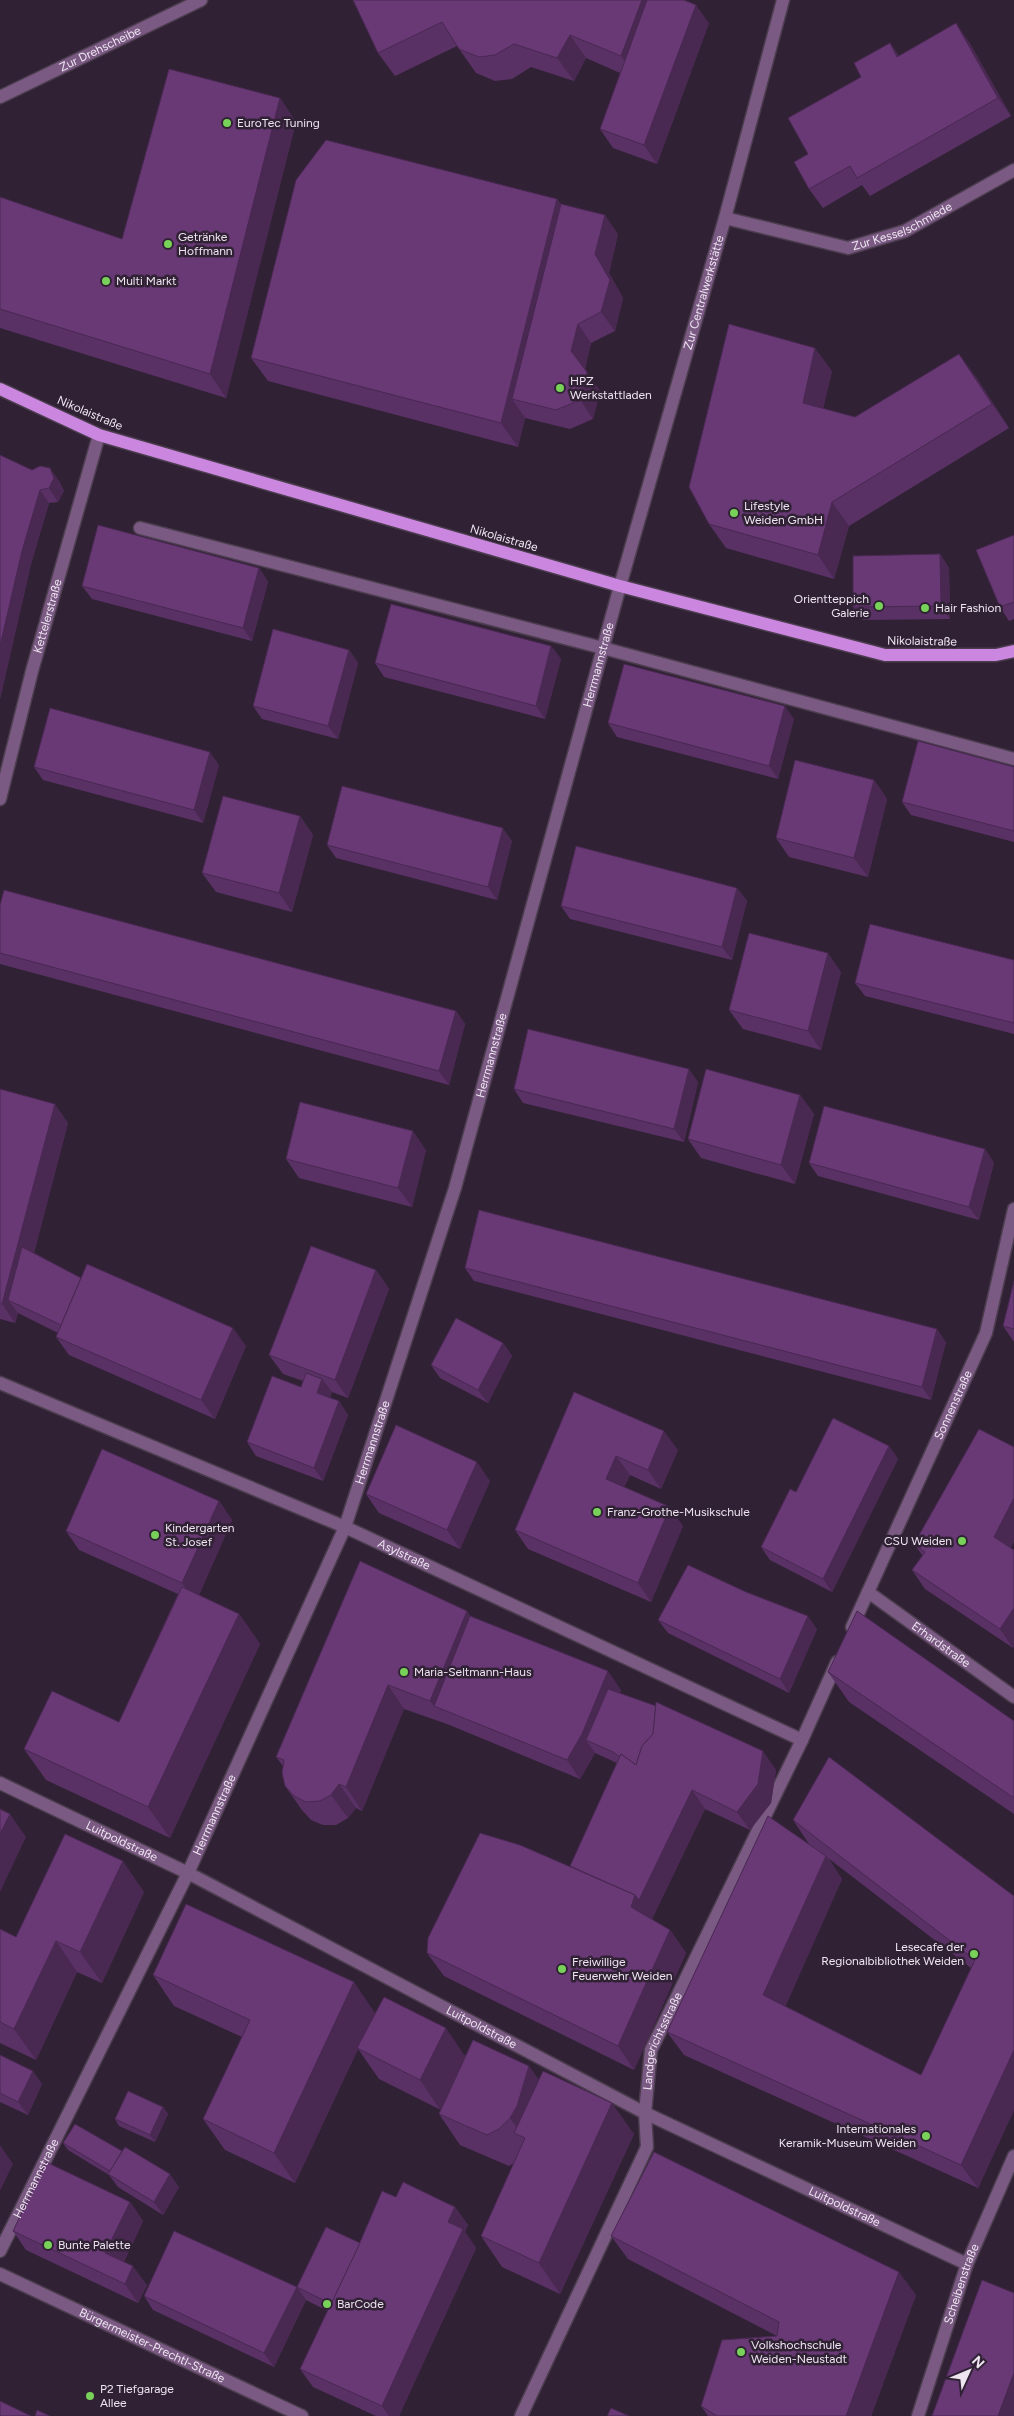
<svg xmlns="http://www.w3.org/2000/svg" width="1014" height="2416" font-family="Figtree,sans-serif">
	<style>
		.lines { fill: none; stroke-linecap: round; stroke-linejoin: round }
		.minor-casing { stroke: #4b3d4e; stroke-width: 15 }
		.major-casing { stroke: #4b3d4e; stroke-width: 15 }
		.minor { stroke: #7a5983; stroke-width: 12 }
		.major { stroke: #cb87e0; stroke-width: 12 }
		.wall { fill: #593165; fill-rule: evenodd }
		.shaded-wall { fill: #492852 }
		.building { fill: #683975; stroke: #492852 }
		.poi-dot { fill: #78d158; stroke: #302234; stroke-width: 2 }
		.labels { text-anchor: middle; stroke-width: 5; stroke-linejoin: round; paint-order: stroke }
		.street-label { font-size: 12px; fill: #eee5f1; stroke: #302234 }
		.poi-label { font-size: 12px; fill: #eee5f1; stroke: #302234; text-anchor: start }
	</style>
	<rect width="100%" height="100%" fill="#302234"/>
	<g class="lines">
		<defs>
			<g id="minor">
				<path id="s1" d="M 0,97 L 201,0"/>
				<path id="s2" d="M 725,218 L 848,248 L 905,231 L 1014,170"/>
				<polyline points="140,528 603,648 1014,759"/>
				<path id="s3" d="M 0,799 L 32,671 L 99,435"/>
				<path id="s4" d="M 0,1383 L 345,1527 L 802,1740"/>
				<path id="s5" d="M 868,1592 L 1014,1697"/>
				<path id="s6" d="M 852,1627 L 986,1333 L 1014,1209"/>
				<path id="s7" d="M 0,1783 L 188,1873 L 645,2113 L 967,2264"/>
				<path id="s8" d="M 0,2251 L 188,1873 L 345,1527 L 455,1188 L 620,586 L 725,218 L 783,0"/>
				<path id="s9" d="M 0,2274 L 302,2416"/>
				<path id="s10" d="M 521,2416 L 647,2147 L 645,2113 L 651,2050 L 802,1740 L 837,1662"/>
				<path id="s11" d="M 918,2416 L 967,2264 L 1014,2156"/>
			</g>
			<polyline id="major" points="0,389 99,435 620,586 885,655 996,655 1014,651"/>
		</defs>
		<use href="#minor" class="minor-casing"/>
		<use href="#major" class="major-casing"/>
		<use href="#minor" class="minor"/>
		<use href="#major" class="major"/>
	</g>
	<g class="wall">
		<polygon points="353,0 709,23 657,164 613,148 600,129 620,73 586,58 574,81 531,67 512,79 495,81 476,73 457,46 395,76 378,53"/>
		<polygon points="969,42 1011,116 870,196 862,185 823,208 809,189 808,154 861,77 890,43 899,56"/>
		<polygon points="280,98 296,122 226,398 0,328 0,197 122,239"/>
		<polygon points="557,199 561,204 618,234 609,273 623,298 615,331 591,343 585,369 600,391 593,419 570,429 525,418 518,447 268,381 251,358"/>
		<polygon points="832,371 823,408 855,417 976,377 1009,428 849,526 834,579 726,548 709,524"/>
		<polygon points="0,455 32,470 59,481 64,491 58,502 49,503 31,564 0,699"/>
		<polygon points="1014,535 1014,619 1009,621 1000,607"/>
		<polygon points="940,554 949,568 950,619 863,620 853,607"/>
		<polygon points="259,568 268,582 252,641 92,599 82,586"/>
		<polygon points="551,646 561,659 545,719 384,677 375,663"/>
		<polygon points="349,650 358,663 338,739 262,719 253,706"/>
		<polygon points="794,719 778,779 617,737 608,723"/>
		<polygon points="219,765 203,823 43,780 34,767"/>
		<polygon points="1014,767 1014,842 911,815 902,802"/>
		<polygon points="874,780 887,799 868,877 789,857 776,838"/>
		<polygon points="300,816 313,835 292,912 216,892 202,873"/>
		<polygon points="512,841 497,900 336,858 327,845"/>
		<polygon points="737,888 747,901 732,960 570,919 561,906"/>
		<polygon points="0,905 456,1011 465,1024 449,1085 0,964"/>
		<polygon points="1014,960 1014,1034 865,996 855,983"/>
		<polygon points="841,972 821,1050 743,1029 729,1010"/>
		<polygon points="698,1082 684,1142 523,1103 514,1089"/>
		<polygon points="0,1089 68,1123 34,1253 81,1278 246,1346 215,1419 69,1355 56,1337 58,1333 18,1313 15,1323 0,1319"/>
		<polygon points="800,1095 814,1114 795,1184 701,1158 688,1139"/>
		<polygon points="985,1149 994,1163 979,1220 818,1176 809,1163"/>
		<polygon points="426,1150 412,1207 299,1178 286,1159"/>
		<polygon points="465,1268 946,1342 931,1400 474,1281"/>
		<polygon points="376,1270 389,1289 348,1398 332,1392 330,1398 339,1401 348,1415 323,1481 256,1456 247,1442 301,1387 303,1381 283,1374 269,1355"/>
		<polygon points="1014,1281 1014,1342 1003,1326"/>
		<polygon points="503,1343 512,1356 488,1403 440,1378 431,1365"/>
		<polygon points="574,1392 678,1450 661,1489 630,1475 624,1487 683,1526 651,1602 528,1549 515,1530"/>
		<polygon points="889,1446 898,1459 832,1592 770,1560 761,1547"/>
		<polygon points="490,1481 460,1549 379,1513 366,1494"/>
		<polygon points="219,1501 232,1520 199,1595 239,1614 260,1644 170,1838 46,1780 24,1749 119,1722 178,1594 79,1550 66,1531"/>
		<polygon points="914,1544 1011,1548 1013,1648 925,1589 912,1570 923,1556"/>
		<polygon points="467,1611 470,1616 621,1690 620,1693 776,1770 771,1803 750,1830 705,1809 652,1919 670,1930 686,1953 634,2070 444,1976 427,1953 571,1867 617,1763 595,1753 580,1779 447,1724 404,1709 362,1811 356,1808 348,1818 336,1825 323,1825 311,1820 302,1810 285,1786 283,1766 276,1757"/>
		<polygon points="658,1620 817,1629 789,1693 668,1633"/>
		<polygon points="828,1672 1014,1721 1014,1814 849,1702"/>
		<path d="M 793,1820 L 1014,1896 L 1014,2110 L 978,2188 L 684,2055 L 667,2032 L 809,1844 ZM 828,1858 L 971,1968 L 921,2075 L 785,2006 L 842,1879 Z"/>
		<polygon points="144,1892 102,1983 77,1972 36,2060 0,2043 0,1929 16,1937"/>
		<polygon points="153,1975 375,2013 369,2025 539,2079 634,2134 560,2294 502,2267 481,2236 514,2163 509,2166 460,2145 439,2114 441,2110 379,2079 358,2049 295,2183 225,2150 203,2119 242,2037 174,2006"/>
		<polygon points="0,2055 42,2084 28,2115 0,2102"/>
		<polygon points="163,2107 168,2114 155,2142 119,2126 115,2119"/>
		<polygon points="63,2143 122,2151 179,2187 163,2215 118,2187 109,2175 68,2150"/>
		<polygon points="396,2197 455,2207 468,2225 465,2232 476,2248 399,2416 376,2416 313,2387 300,2369 328,2311 306,2300 274,2367 153,2310 144,2296 297,2287 360,2243"/>
		<polygon points="130,2202 143,2221 124,2262 147,2285 138,2303 26,2250 13,2231"/>
		<polygon points="611,2236 916,2295 871,2416 708,2416 701,2406 777,2336 628,2259"/>
	</g>
	<g class="shaded-wall">
		<polygon points="642,0 660,0 638,80 621,56"/>
		<polygon points="696,5 709,23 657,164 644,145"/>
		<polygon points="956,23 969,42 1011,116 998,98"/>
		<polygon points="570,35 586,58 574,81 557,58"/>
		<polygon points="890,43 903,61 897,57"/>
		<polygon points="280,98 296,122 226,398 210,374"/>
		<polygon points="557,199 574,223 512,399 525,418 518,447 501,423"/>
		<polygon points="605,215 618,234 609,273 623,298 615,331 601,312 595,254"/>
		<polygon points="578,324 591,343 585,370 571,351"/>
		<polygon points="815,348 832,371 819,427 803,403"/>
		<polygon points="959,354 976,377 1009,428 992,404"/>
		<polygon points="587,372 600,391 593,419 580,400"/>
		<polygon points="50,468 59,481 64,491 58,502 49,488"/>
		<polygon points="40,490 49,503 31,564 0,699 0,646 22,551"/>
		<polygon points="832,502 849,526 834,579 818,555"/>
		<polygon points="940,554 949,568 950,619 941,606"/>
		<polygon points="259,568 268,582 252,641 243,628"/>
		<polygon points="551,646 561,659 545,719 536,706"/>
		<polygon points="349,650 358,663 338,739 328,726"/>
		<polygon points="785,706 794,719 778,779 769,766"/>
		<polygon points="210,752 219,765 203,823 194,810"/>
		<polygon points="874,780 887,799 868,877 854,858"/>
		<polygon points="300,816 313,835 292,912 279,893"/>
		<polygon points="503,828 512,841 497,900 488,887"/>
		<polygon points="737,888 747,901 732,960 722,947"/>
		<polygon points="828,953 841,972 821,1050 808,1031"/>
		<polygon points="456,1011 465,1024 449,1085 439,1071"/>
		<polygon points="689,1069 698,1082 684,1142 674,1129"/>
		<polygon points="800,1095 814,1114 795,1184 781,1165"/>
		<polygon points="55,1104 68,1123 20,1305 8,1300 18,1313 15,1323 2,1304"/>
		<polygon points="413,1131 426,1150 412,1207 398,1188"/>
		<polygon points="985,1149 994,1163 979,1220 969,1207"/>
		<polygon points="376,1270 389,1289 348,1398 335,1380"/>
		<polygon points="233,1328 246,1346 215,1419 201,1400"/>
		<polygon points="937,1329 946,1342 931,1400 922,1387"/>
		<polygon points="503,1343 512,1356 488,1403 478,1390"/>
		<polygon points="322,1379 332,1392 326,1406 317,1393"/>
		<polygon points="339,1401 348,1415 323,1481 314,1468"/>
		<polygon points="664,1431 678,1450 661,1489 648,1470"/>
		<polygon points="889,1446 898,1459 832,1592 823,1579"/>
		<polygon points="616,1456 630,1475 619,1498 606,1479"/>
		<polygon points="477,1462 490,1481 460,1549 447,1530"/>
		<polygon points="1014,1498 1014,1542 1007,1555 994,1537"/>
		<polygon points="219,1501 232,1520 196,1602 182,1583"/>
		<polygon points="670,1507 683,1526 651,1602 638,1583"/>
		<polygon points="1014,1608 1014,1646 1013,1648 1000,1629"/>
		<polygon points="467,1611 484,1635 434,1706 430,1701"/>
		<polygon points="239,1614 260,1644 170,1838 148,1807"/>
		<polygon points="808,1616 817,1629 789,1693 780,1679"/>
		<polygon points="608,1671 621,1690 599,1745 586,1740 595,1753 580,1779 567,1760"/>
		<polygon points="388,1685 404,1709 362,1811 346,1787"/>
		<polygon points="763,1751 776,1770 771,1803 750,1830 737,1812"/>
		<polygon points="339,1784 356,1808 348,1818 331,1795"/>
		<polygon points="692,1790 705,1809 652,1919 648,1930 631,1907 635,1895"/>
		<polygon points="10,1814 26,1837 0,1892 0,1834"/>
		<polygon points="826,1856 842,1879 780,2019 763,1995"/>
		<polygon points="123,1861 144,1892 102,1983 80,1952"/>
		<polygon points="670,1930 686,1953 634,2070 618,2046"/>
		<polygon points="56,1941 77,1972 36,2060 14,2029"/>
		<polygon points="354,1982 375,2013 295,2183 274,2153"/>
		<polygon points="446,2028 467,2059 441,2111 420,2080"/>
		<polygon points="1014,2050 1014,2110 978,2188 961,2165"/>
		<polygon points="529,2066 551,2096 525,2138 524,2138 510,2118"/>
		<polygon points="33,2071 42,2084 28,2115 18,2102"/>
		<polygon points="612,2103 634,2134 560,2294 539,2263"/>
		<polygon points="163,2107 168,2114 155,2142 150,2135"/>
		<polygon points="0,2145 13,2164 0,2191"/>
		<polygon points="170,2174 179,2187 163,2215 154,2202"/>
		<polygon points="130,2202 143,2221 119,2272 105,2253"/>
		<polygon points="455,2207 468,2225 465,2232 476,2248 399,2416 389,2416 382,2406 448,2222"/>
		<polygon points="133,2266 147,2285 138,2303 125,2284"/>
		<polygon points="899,2272 916,2295 871,2416 846,2416"/>
		<polygon points="297,2287 306,2300 274,2367 264,2353"/>
		<polygon points="1014,2373 1014,2416 998,2416"/>
	</g>
	<g class="building">
		<polygon points="353,0 642,0 621,56 570,35 557,58 514,44 495,55 479,57 459,49 442,22 378,53"/>
		<polygon points="647,0 684,0 696,5 644,145 600,129"/>
		<polygon points="956,23 998,98 857,178 850,166 809,189 794,162 808,154 788,118 861,77 854,63 890,43 897,57"/>
		<polygon points="169,69 280,98 210,374 0,309 0,197 122,239"/>
		<polygon points="326,140 557,199 501,423 251,358 296,180"/>
		<polygon points="561,204 605,215 595,254 610,280 601,312 578,324 571,351 587,372 580,400 556,410 512,399"/>
		<polygon points="729,324 815,348 803,403 855,417 959,354 992,404 832,502 818,555 709,524 689,487"/>
		<polygon points="0,455 32,470 40,466 50,468 54,478 49,488 40,490 22,551 0,646"/>
		<polygon points="98,525 259,568 243,628 82,586"/>
		<polygon points="1014,535 1014,602 1000,607 976,550"/>
		<polygon points="940,554 941,606 853,607 853,556"/>
		<polygon points="391,604 551,646 536,706 375,663"/>
		<polygon points="273,629 349,650 328,726 253,706"/>
		<polygon points="624,664 785,706 769,766 608,723"/>
		<polygon points="50,708 210,752 194,810 34,767"/>
		<polygon points="918,741 1014,767 1014,831 902,802"/>
		<polygon points="795,760 874,780 854,858 776,838"/>
		<polygon points="342,786 503,828 488,887 327,845"/>
		<polygon points="223,796 300,816 279,893 202,873"/>
		<polygon points="576,846 737,888 722,947 561,906"/>
		<polygon points="4,890 456,1011 439,1071 0,953 0,905"/>
		<polygon points="870,924 1014,960 1014,1023 855,983"/>
		<polygon points="749,933 828,953 808,1031 729,1010"/>
		<polygon points="528,1029 689,1069 674,1129 514,1089"/>
		<polygon points="706,1069 800,1095 781,1165 688,1139"/>
		<polygon points="0,1089 55,1104 2,1304 0,1304"/>
		<polygon points="300,1102 413,1131 398,1188 286,1159"/>
		<polygon points="824,1106 985,1149 969,1207 809,1163"/>
		<polygon points="479,1210 937,1329 922,1387 465,1268"/>
		<polygon points="311,1246 376,1270 335,1380 269,1355"/>
		<polygon points="22,1247 81,1278 61,1325 8,1300"/>
		<polygon points="87,1264 233,1328 201,1400 56,1337"/>
		<polygon points="1014,1281 1014,1329 1003,1326"/>
		<polygon points="456,1318 503,1343 478,1390 431,1365"/>
		<polygon points="306,1373 322,1379 317,1393 339,1401 314,1468 247,1442 272,1376 301,1387"/>
		<polygon points="574,1392 664,1431 648,1470 616,1456 606,1479 670,1507 638,1583 515,1530"/>
		<polygon points="833,1418 889,1446 823,1579 761,1547 790,1489 796,1492"/>
		<polygon points="396,1425 477,1462 447,1530 366,1494"/>
		<polygon points="979,1429 1014,1447 1014,1498 994,1537 1014,1550 1014,1608 1000,1629 912,1570 925,1552 914,1544"/>
		<polygon points="102,1449 219,1501 182,1583 66,1531"/>
		<polygon points="360,1561 467,1611 430,1701 388,1685 346,1787 339,1784 331,1795 320,1801 306,1802 294,1796 285,1786 282,1773 284,1760 276,1757"/>
		<polygon points="688,1565 746,1592 808,1616 780,1679 658,1620"/>
		<polygon points="182,1587 239,1614 148,1807 24,1749 52,1691 119,1722"/>
		<polygon points="857,1611 1014,1721 1014,1798 828,1672"/>
		<polygon points="470,1616 608,1671 582,1734 567,1760 434,1706"/>
		<polygon points="608,1689 656,1706 653,1734 642,1746 636,1765 621,1754 620,1757 613,1752 586,1740"/>
		<polygon points="656,1702 763,1751 758,1784 737,1812 692,1790 639,1900 635,1895 570,1866 621,1754 636,1765 642,1746 653,1734"/>
		<polygon points="829,1757 1014,1896 1014,2050 961,2165 667,2032 768,1816 826,1856 763,1995 921,2075 975,1960 793,1820"/>
		<polygon points="0,1809 10,1814 0,1834"/>
		<polygon points="480,1833 520,1845 635,1895 631,1907 670,1930 618,2046 427,1953 428,1938"/>
		<polygon points="65,1834 123,1861 80,1952 56,1941 14,2029 0,2022 0,1929 16,1937"/>
		<polygon points="186,1904 354,1982 274,2153 203,2119 250,2020 153,1975"/>
		<polygon points="384,1997 446,2028 420,2080 357,2048"/>
		<polygon points="473,2040 529,2066 517,2106 510,2118 499,2129 487,2135 439,2114"/>
		<polygon points="0,2055 33,2071 18,2102 0,2093"/>
		<polygon points="543,2071 612,2103 539,2263 481,2236 525,2138 514,2133"/>
		<polygon points="128,2091 163,2107 150,2135 115,2119"/>
		<polygon points="75,2124 122,2151 110,2171 63,2143"/>
		<polygon points="125,2147 170,2174 154,2202 108,2174"/>
		<polygon points="654,2152 899,2272 846,2416 717,2416 701,2406 722,2340 777,2336 779,2322 611,2236"/>
		<polygon points="46,2162 130,2202 105,2253 133,2266 125,2284 13,2231"/>
		<polygon points="403,2182 455,2207 448,2222 463,2229 382,2406 300,2369 361,2240 382,2191 396,2197"/>
		<polygon points="326,2227 360,2243 331,2304 297,2287 264,2353 144,2296 174,2231 297,2287"/>
		<polygon points="982,2280 1014,2293 1014,2373 998,2416 932,2416"/>
		<polygon points="0,2401 31,2416 0,2416"/>
		<polygon points="611,2408 629,2416 607,2416"/>
		<polygon points="37,2410 50,2416 35,2416"/>
	</g>
	<g class="poi-dot">
		<circle cx="227" cy="123" r="5"/>
		<circle cx="168" cy="244" r="5"/>
		<circle cx="106" cy="281" r="5"/>
		<circle cx="560" cy="388" r="5"/>
		<circle cx="734" cy="513" r="5"/>
		<circle cx="879" cy="606" r="5"/>
		<circle cx="925" cy="608" r="5"/>
		<circle cx="597" cy="1512" r="5"/>
		<circle cx="155" cy="1535" r="5"/>
		<circle cx="962" cy="1541" r="5"/>
		<circle cx="404" cy="1672" r="5"/>
		<circle cx="974" cy="1954" r="5"/>
		<circle cx="562" cy="1969" r="5"/>
		<circle cx="926" cy="2136" r="5"/>
		<circle cx="48" cy="2245" r="5"/>
		<circle cx="327" cy="2304" r="5"/>
		<circle cx="741" cy="2352" r="5"/>
		<circle cx="90" cy="2396" r="5"/>
	</g>
	<g class="labels">
		<g class="street-label">
			<text dy="4" stroke="none"><textPath href="#s1" startOffset="111">Zur Drehscheibe</textPath></text>
			<text dy="4" stroke="none"><textPath href="#s2" startOffset="185">Zur Kesselschmiede</textPath></text>
			<text dy="4" stroke="none"><textPath href="#s8" startOffset="2088">Zur Centralwerkstätte</textPath></text>
			<text transform="translate(90 413) rotate(23)" y="4">Nikolaistraße</text>
			<text transform="translate(504 538) rotate(16)" y="4">Nikolaistraße</text>
			<text dy="4" stroke="none"><textPath href="#s3" startOffset="189">Kettelerstraße</textPath></text>
			<text transform="translate(922 641) rotate(1)" y="4">Nikolaistraße</text>
			<text dy="4" stroke="none"><textPath href="#s8" startOffset="1701">Herrmannstraße</textPath></text>
			<text dy="4" stroke="none"><textPath href="#s8" startOffset="1296">Herrmannstraße</textPath></text>
			<text dy="4" stroke="none"><textPath href="#s6" startOffset="244">Sonnenstraße</textPath></text>
			<text dy="4" stroke="none"><textPath href="#s8" startOffset="891">Herrmannstraße</textPath></text>
			<text dy="4" stroke="none"><textPath href="#s4" startOffset="439">Asylstraße</textPath></text>
			<text dy="4" stroke="none"><textPath href="#s5" startOffset="90">Erhardstraße</textPath></text>
			<text dy="4" stroke="none"><textPath href="#s8" startOffset="486">Herrmannstraße</textPath></text>
			<text dy="4" stroke="none"><textPath href="#s7" startOffset="135">Luitpoldstraße</textPath></text>
			<text dy="4" stroke="none"><textPath href="#s7" startOffset="540">Luitpoldstraße</textPath></text>
			<text dy="4" stroke="none"><textPath href="#s10" startOffset="406">Landgerichtsstraße</textPath></text>
			<text dy="4" stroke="none"><textPath href="#s8" startOffset="81">Herrmannstraße</textPath></text>
			<text dy="4" stroke="none"><textPath href="#s7" startOffset="945">Luitpoldstraße</textPath></text>
			<text dy="4" stroke="none"><textPath href="#s11" startOffset="139">Scheibenstraße</textPath></text>
			<text dy="4" stroke="none"><textPath href="#s9" startOffset="168">Bürgermeister-Prechtl-Straße</textPath></text>
		</g>
		<g class="poi-label">
			<text x="237" y="127">EuroTec Tuning</text>
			<text x="178" y="241">Getränke<tspan x="178" dy="14">Hoffmann</tspan></text>
			<text x="116" y="285">Multi Markt</text>
			<text x="570" y="385">HPZ<tspan x="570" dy="14">Werkstattladen</tspan></text>
			<text x="744" y="510">Lifestyle<tspan x="744" dy="14">Weiden GmbH</tspan></text>
			<text x="869" y="603" text-anchor="end">Orientteppich<tspan x="869" dy="14">Galerie</tspan></text>
			<text x="935" y="612">Hair Fashion</text>
			<text x="607" y="1516">Franz-Grothe-Musikschule</text>
			<text x="165" y="1532">Kindergarten<tspan x="165" dy="14">St. Josef</tspan></text>
			<text x="952" y="1545" text-anchor="end">CSU Weiden</text>
			<text x="414" y="1676">Maria-Seltmann-Haus</text>
			<text x="964" y="1951" text-anchor="end">Lesecafe der<tspan x="964" dy="14">Regionalbibliothek Weiden</tspan></text>
			<text x="572" y="1966">Freiwillige<tspan x="572" dy="14">Feuerwehr Weiden</tspan></text>
			<text x="916" y="2133" text-anchor="end">Internationales<tspan x="916" dy="14">Keramik-Museum Weiden</tspan></text>
			<text x="58" y="2249">Bunte Palette</text>
			<text x="337" y="2308">BarCode</text>
			<text x="751" y="2349">Volkshochschule<tspan x="751" dy="14">Weiden-Neustadt</tspan></text>
			<text x="100" y="2393">P2 Tiefgarage<tspan x="100" dy="14">Allee</tspan></text>
		</g>
	</g>
	<g transform="translate(969 2371) rotate(46)" stroke="#302234" stroke-width="4" paint-order="stroke">
	<path d="M0-4L9 19L0 12L-9 19Z" fill="#eee5f1"/>
	<text y="-8" font-size="14" font-weight="bold" text-anchor="middle" fill="#eee5f1">N</text>
	</g>
</svg>
